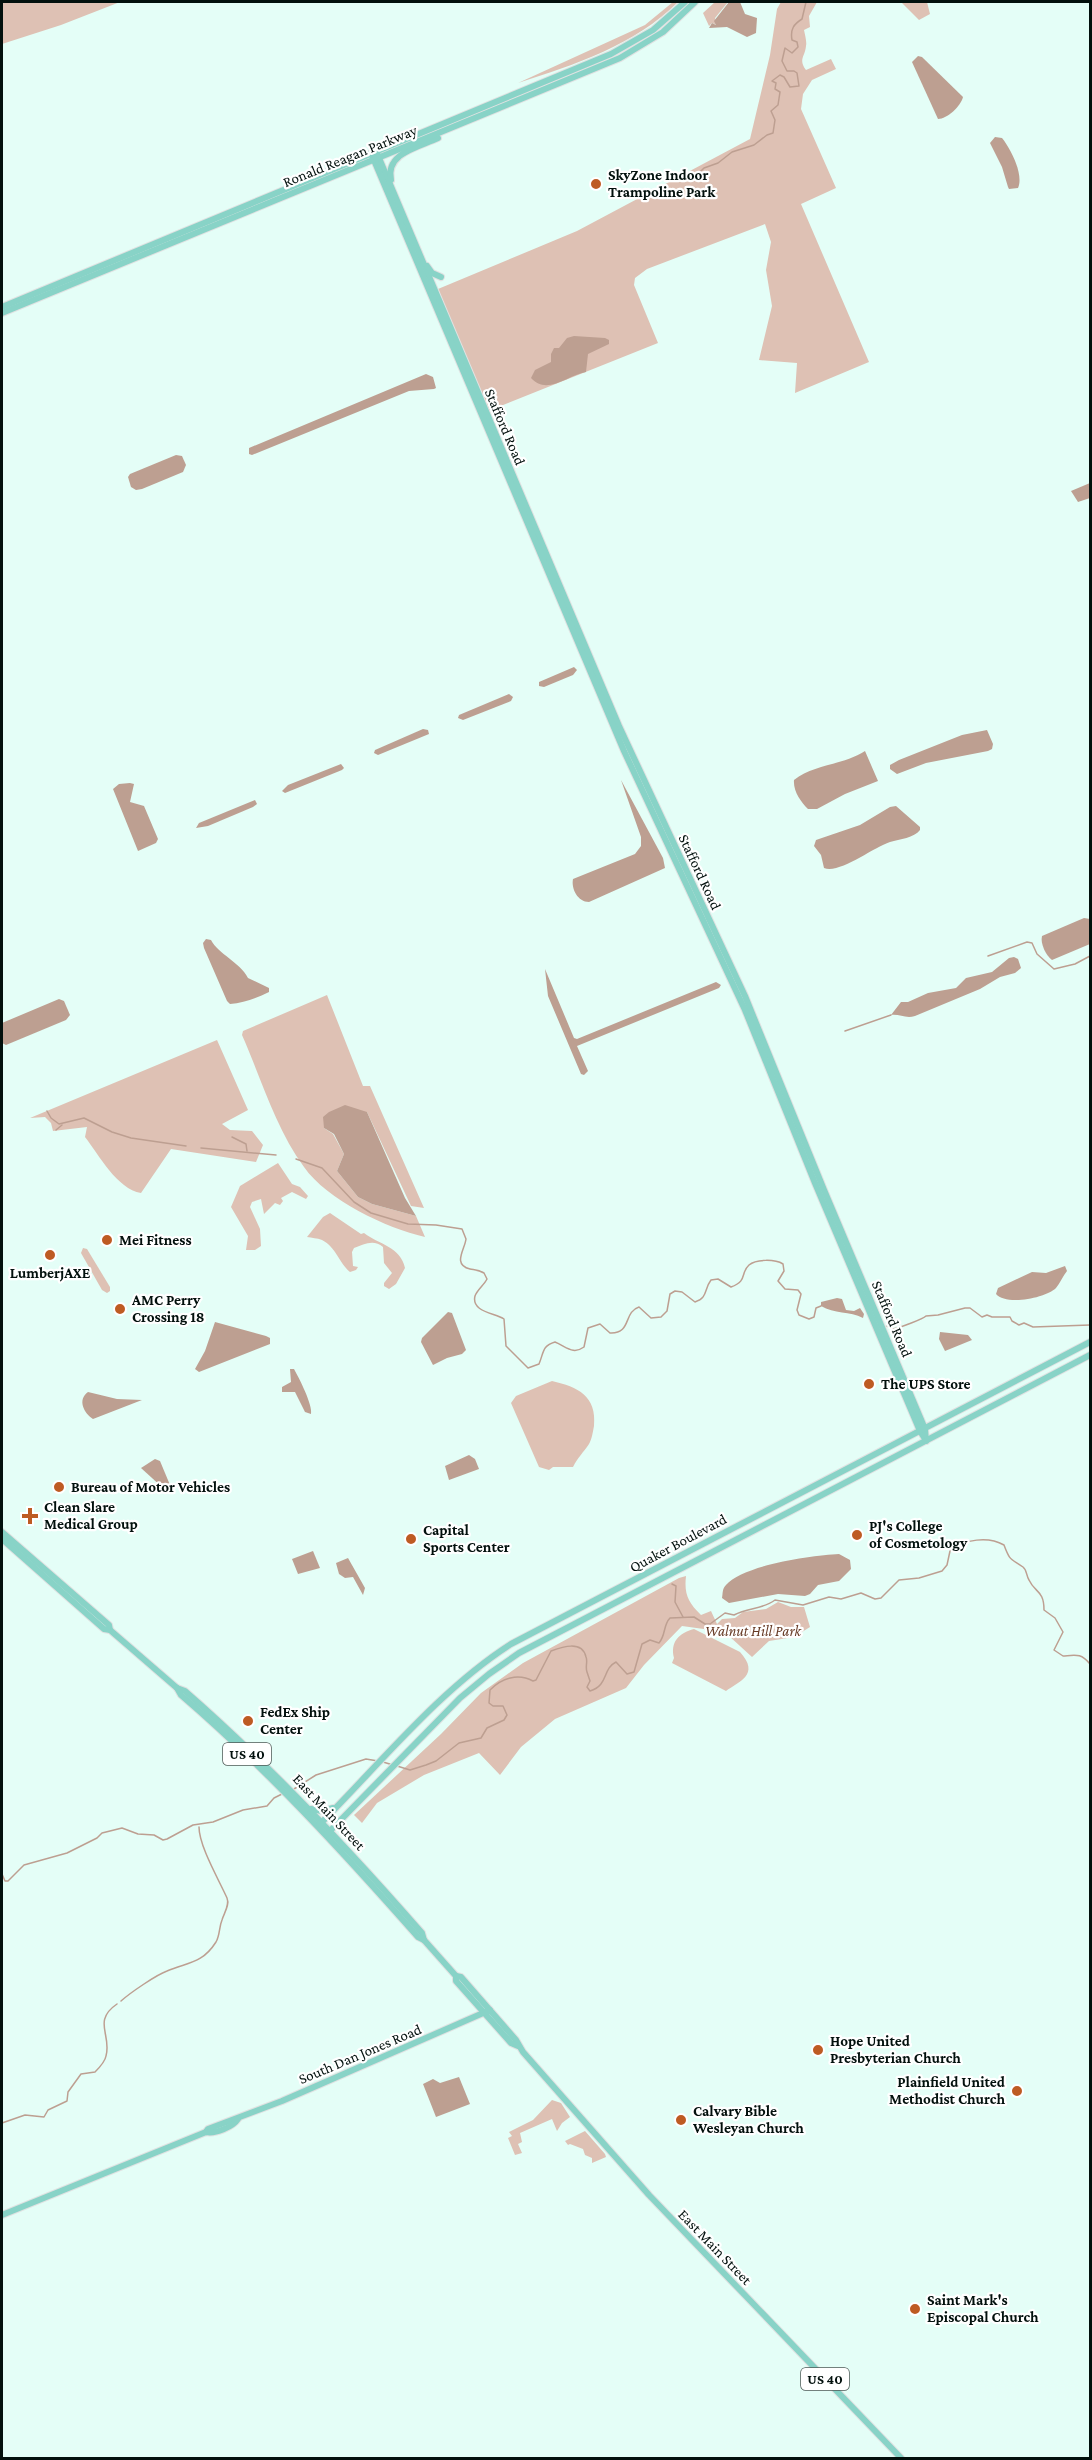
<svg xmlns="http://www.w3.org/2000/svg" width="1092" height="2460" font-family="'Crimson Pro',serif">
	<style>
		.green { fill: #dec1b4 }
		.water { fill: #bd9f91 }
		.lines { fill: none; stroke-linecap: round; stroke-linejoin: round }
		.stream { stroke: #bd9f91; stroke-width: 1.5 }
		.major-casing { stroke: #e1e2e2; stroke-width: 8 }
		.major { stroke: #88d3c7; stroke-width: 6 }
		.poi-dot { fill: #be5b23; stroke: #fff; stroke-width: 2 }
		.labels { text-anchor: middle; stroke-width: 4.5; stroke-linejoin: round; paint-order: stroke }
		.shield { fill: #fff; stroke: #4e5856; stroke-width: 1.5 }
		.shield-label { font-size: 14px; font-weight: bold; fill: #02100d }
		.street-label { font-size: 15px; fill: #02100d; stroke: #fff }
		.poi-label { font-size: 15px; font-weight: bold; fill: #02100d; stroke: #fff; text-anchor: start }
		.park-label { font-size: 15px; font-style: italic; fill: #673b26; stroke: #fff }
	</style>
	<rect width="100%" height="100%" fill="#e4fef7"/>
	<g class="green">
		<polygon points="2,2 120,2 61,25 2,44"/>
		<path d="M 673,2 L 678,2 C 635,45 574,65 518,83 L 645,25 Z"/>
		<polygon points="715,2 728,2 715,18 717,25 712,23 709,26 703,13"/>
		<path d="M 781,2 L 817,2 L 809,16 L 810,27 L 804,30 C 805,35 807,42 806,46 C 805,57 798,59 806,70 L 831,59 L 836,69 L 812,80 L 803,94 L 801,109 L 836,188 L 801,204 L 869,362 L 795,393 L 797,363 L 759,360 L 772,306 L 766,270 L 771,242 L 765,224 L 647,269 L 635,278 L 634,285 L 658,343 L 488,411 L 438,289 L 577,231 L 750,139 L 770,55 L 777,9 Z"/>
		<polygon points="901,2 927,2 930,14 919,20"/>
		<path d="M 327,995 L 363,1086 L 370,1086 L 424,1208 L 411,1206 L 367,1112 L 324,1128 L 333,1134 L 344,1154 L 337,1171 L 358,1197 L 372,1204 L 416,1216 L 425,1237 C 386,1228 327,1200 304,1167 C 276,1129 261,1078 242,1035 L 243,1031 Z"/>
		<path d="M 217,1040 L 248,1110 L 222,1124 L 230,1130 L 252,1131 L 263,1145 L 256,1162 L 171,1149 L 141,1193 C 117,1189 99,1155 85,1137 L 87,1127 L 53,1131 L 51,1123 L 45,1117 L 30,1118 Z"/>
		<polygon points="278,1163 292,1184 300,1187 308,1196 306,1199 292,1192 281,1198 283,1201 280,1205 275,1203 264,1214 261,1199 252,1202 250,1207 260,1229 261,1246 255,1250 246,1250 248,1236 231,1207 240,1186"/>
		<path d="M 330,1213 L 361,1234 L 364,1233 C 378,1244 401,1247 405,1268 L 396,1284 L 389,1289 L 384,1286 L 384,1283 L 392,1273 L 384,1263 L 383,1247 C 374,1239 364,1244 354,1248 L 352,1252 L 353,1266 L 358,1267 L 356,1270 L 350,1272 C 339,1263 336,1247 322,1240 C 317,1238 312,1238 307,1237 L 323,1217 Z"/>
		<polygon points="83,1248 87,1249 110,1287 110,1291 107,1293 102,1290 81,1253"/>
		<path d="M 552,1381 C 578,1387 597,1396 594,1426 C 593,1431 592,1439 589,1444 C 583,1453 578,1457 573,1467 L 553,1467 L 549,1470 L 539,1467 L 511,1403 L 516,1396 Z"/>
		<path d="M 686,1576 C 684,1594 688,1602 701,1615 L 711,1611 L 717,1624 L 722,1619 L 735,1618 L 743,1612 L 766,1609 L 778,1602 L 791,1607 L 804,1607 L 810,1627 L 794,1637 L 769,1641 L 752,1657 L 717,1625 L 711,1630 L 682,1626 L 644,1665 L 626,1688 L 555,1719 L 521,1747 L 500,1775 L 479,1753 L 424,1775 L 377,1803 L 362,1823 L 354,1815 L 441,1734 L 481,1693 L 523,1663 L 679,1578 Z"/>
		<path d="M 694,1629 L 740,1652 C 761,1675 738,1682 726,1691 L 672,1663 L 674,1658 C 670,1642 679,1633 694,1629 Z"/>
		<polygon points="552,2100 561,2103 570,2117 562,2123 557,2131 552,2119 520,2133 522,2142 518,2144 522,2153 515,2155 508,2138 512,2136 509,2132 533,2120"/>
		<polygon points="585,2131 605,2154 606,2157 592,2163 592,2158 585,2155 583,2149 570,2144 568,2145 565,2141"/>
	</g>
	<g class="water">
		<polygon points="729,2 740,2 745,14 757,18 756,33 747,37 727,27 709,28 712,23 716,25 714,21"/>
		<path d="M 918,56 L 922,57 L 963,97 C 961,106 947,119 938,119 L 912,62 Z"/>
		<path d="M 995,137 L 1002,138 C 1011,149 1024,175 1018,188 L 1009,189 L 1008,187 L 1002,167 L 990,143 Z"/>
		<path d="M 574,336 L 605,338 L 609,340 L 609,344 L 588,354 L 586,372 C 568,375 547,396 531,378 L 535,370 L 551,362 L 551,354 L 554,348 L 559,348 L 567,338 Z"/>
		<polygon points="426,374 433,377 436,388 434,389 409,391 252,455 249,454 249,448"/>
		<polygon points="176,455 182,456 186,465 183,472 142,489 136,490 131,487 128,477 130,474"/>
		<polygon points="1090,483 1090,498 1078,502 1071,491"/>
		<polygon points="574,667 577,670 573,675 544,687 539,686 539,682"/>
		<polygon points="509,694 513,697 511,701 463,720 458,718 459,715"/>
		<polygon points="423,729 428,730 429,734 378,755 374,753 375,750"/>
		<polygon points="987,730 993,744 992,749 988,751 926,763 897,774 890,769 890,765 899,760 962,735"/>
		<path d="M 865,751 L 878,781 L 845,794 L 817,809 L 808,809 C 801,802 793,791 794,780 C 814,764 844,765 865,751 Z"/>
		<polygon points="341,764 344,768 342,770 285,793 282,791 288,785"/>
		<path d="M 621,780 L 663,858 L 665,868 L 589,902 C 578,902 571,889 573,879 L 635,854 L 641,846 L 641,837 Z"/>
		<polygon points="130,783 134,784 130,802 144,806 158,839 156,843 138,851 113,789 119,784"/>
		<polygon points="255,800 257,804 253,807 208,826 196,828 199,823"/>
		<path d="M 896,806 L 920,827 L 920,830 C 914,838 900,839 890,842 C 872,848 840,874 824,868 L 821,855 L 814,846 L 816,840 L 860,825 L 890,807 Z"/>
		<path d="M 1084,918 L 1090,919 L 1090,944 L 1052,960 C 1046,956 1040,943 1042,936 Z"/>
		<path d="M 206,939 L 211,940 C 218,954 240,962 248,978 L 269,988 L 269,992 C 257,998 244,1003 230,1004 L 227,1001 L 204,948 L 203,943 Z"/>
		<path d="M 1014,957 L 1018,959 L 1021,968 L 1015,973 L 1000,977 L 980,989 L 915,1016 C 906,1019 900,1014 891,1015 L 901,1002 L 908,1002 L 928,993 L 956,988 L 966,978 L 992,972 L 1009,958 Z"/>
		<polygon points="545,969 574,1038 577,1039 716,982 721,985 719,988 577,1046 588,1071 584,1075 581,1074 548,996"/>
		<polygon points="59,999 64,1001 70,1015 66,1020 6,1045 2,1043 2,1023"/>
		<polygon points="345,1105 367,1112 405,1198 416,1216 372,1204 358,1197 337,1171 344,1154 334,1134 324,1128 323,1117 329,1112"/>
		<path d="M 1065,1266 L 1067,1271 C 1063,1276 1060,1283 1056,1288 C 1046,1298 1006,1306 996,1294 L 998,1288 L 1032,1272 L 1046,1273 Z"/>
		<path d="M 837,1298 L 842,1299 L 846,1310 L 854,1311 L 860,1308 L 864,1314 L 863,1318 C 850,1311 834,1314 821,1306 L 821,1302 Z"/>
		<polygon points="448,1312 452,1313 466,1350 462,1354 447,1358 433,1365 421,1342 422,1338"/>
		<polygon points="215,1322 266,1336 270,1338 270,1344 199,1372 195,1369 205,1351"/>
		<polygon points="940,1332 968,1335 972,1340 945,1351 939,1339"/>
		<path d="M 290,1369 L 294,1369 C 299,1378 313,1405 311,1414 L 305,1412 L 295,1392 L 282,1392 L 282,1387 L 291,1382 Z"/>
		<path d="M 88,1392 L 117,1399 L 142,1400 L 93,1419 C 84,1413 77,1400 88,1392 Z"/>
		<polygon points="469,1455 475,1459 479,1469 449,1480 445,1466"/>
		<polygon points="155,1459 160,1461 170,1485 167,1489 163,1488 141,1468"/>
		<polygon points="313,1551 320,1568 298,1574 292,1559"/>
		<path d="M 839,1554 L 850,1560 L 851,1569 L 839,1581 L 818,1585 L 810,1594 L 805,1596 L 778,1594 L 729,1603 L 722,1598 C 723,1593 722,1589 726,1585 C 743,1565 813,1555 839,1554 Z"/>
		<polygon points="348,1558 365,1588 363,1595 353,1577 345,1578 339,1574 336,1563"/>
		<polygon points="459,2077 470,2104 436,2117 423,2084 433,2079 440,2083"/>
	</g>
	<g class="lines">
		<g class="stream">
			<path d="M 697,175 L 704,168 L 718,163 L 732,152 L 754,145 L 767,135 L 773,133 L 775,120 L 771,111 L 778,105 L 780,92 L 775,89 L 776,83 L 772,81 L 780,75 L 784,77 L 790,87 L 799,86 L 797,73 L 794,71 L 787,71 L 782,61 L 785,48 L 792,53 L 798,47 L 797,42 L 792,40 C 790,29 794,24 802,19 L 806,2"/>
			<polyline points="988,956 1027,942 1032,943 1037,954 1054,969 1075,964 1090,956"/>
			<polyline points="845,1031 891,1015"/>
			<polyline points="47,1111 51,1118 59,1124 84,1118 112,1132 131,1138 186,1146"/>
			<polyline points="56,1130 62,1125"/>
			<polyline points="232,1137 246,1144 247,1151"/>
			<polyline points="201,1148 276,1155"/>
			<path d="M 296,1159 L 322,1168 L 354,1202 L 371,1213 L 408,1224 L 436,1225 L 462,1229 L 466,1239 C 465,1249 452,1265 470,1269 C 475,1270 479,1270 484,1273 L 487,1279 C 484,1285 477,1290 475,1296 C 471,1312 495,1313 504,1319 L 506,1346 L 528,1368 L 539,1364 C 544,1352 542,1346 555,1342 C 567,1347 573,1355 584,1347 L 588,1328 L 600,1324 L 610,1333 C 632,1334 623,1312 639,1307 L 651,1318 L 661,1317 L 667,1311 L 670,1294 L 675,1291 L 682,1292 L 695,1302 C 708,1298 704,1289 711,1280 L 718,1279 L 731,1287 C 748,1281 740,1273 749,1265 C 756,1259 775,1259 783,1264 L 784,1271 L 778,1281 L 785,1289 L 798,1290 L 801,1294 L 797,1310 L 799,1315 L 809,1319 L 814,1317 L 816,1308 L 821,1306"/>
			<path d="M 887,1326 L 893,1329 C 899,1328 923,1319 926,1316 L 938,1315 L 965,1308 L 970,1308 L 982,1317 L 987,1315 L 992,1317 L 1010,1317 L 1012,1321 L 1019,1325 L 1024,1323 L 1033,1327 L 1090,1325"/>
			<polyline points="672,1584 676,1586 675,1602 683,1617"/>
			<polyline points="383,1762 393,1765"/>
			<path d="M 397,1766 L 410,1770 L 426,1765 L 436,1761 L 459,1743 L 481,1738 L 487,1728 L 504,1720 L 507,1715 L 503,1706 L 493,1706 L 489,1703 L 490,1690 C 502,1678 518,1673 533,1681 L 536,1680 L 551,1651 C 562,1647 582,1640 586,1657 C 588,1661 585,1667 587,1672 C 588,1675 589,1678 590,1681 L 587,1687 L 590,1691 C 609,1685 602,1669 616,1662 L 627,1674 L 634,1672 L 642,1644 L 650,1640 L 659,1643 C 666,1635 663,1625 670,1618 L 694,1617 L 705,1624 L 710,1624 L 725,1613 L 734,1615 C 748,1607 762,1610 775,1600 L 803,1605 L 829,1597 L 841,1599 L 861,1593 L 875,1599 L 881,1598 L 899,1580 L 919,1578 L 942,1571 L 947,1565 L 950,1551 C 965,1539 988,1536 1004,1545 C 1010,1561 1010,1558 1023,1567 C 1027,1570 1026,1575 1029,1580 C 1035,1593 1044,1590 1044,1610 L 1055,1618 L 1063,1632 L 1054,1650 L 1063,1656 C 1076,1655 1081,1653 1090,1664"/>
			<polyline points="294,1789 316,1775 366,1759 378,1761"/>
			<polyline points="2,1874 5,1881 8,1881 24,1865 67,1853 97,1838 102,1833 122,1828 138,1834 154,1835 163,1840 167,1839 193,1825 213,1822 243,1810 267,1806 274,1798 284,1793"/>
			<path d="M 121,2001 C 130,1993 156,1975 167,1971 C 188,1962 202,1964 216,1942 C 220,1935 219,1927 222,1920 C 224,1913 230,1905 227,1898 C 219,1880 199,1846 199,1827"/>
			<path d="M 2,2123 L 25,2115 L 44,2117 L 48,2110 L 67,2101 L 68,2092 L 81,2074 L 95,2072 C 100,2067 105,2062 106,2056 C 112,2035 92,2021 117,2004"/>
		</g>
		<defs>
			<g id="major">
				<polyline points="376,151 619,726 745,996 824,1190 925,1429 926,1441"/>
				<polyline points="371,153 624,751 745,1010 815,1183 920,1431 925,1439"/>
				<path d="M 391,180 C 385,153 419,147 438,138"/>
				<polyline points="427,266 432,273 441,277"/>
				<polyline points="2,307 611,54 653,30 685,2"/>
				<polyline points="2,313 620,58 663,32 695,2"/>
				<polyline points="2,1532 109,1625 110,1630"/>
				<path d="M 2,1539 L 104,1629 L 110,1630 L 177,1688 L 185,1691 C 271,1766 347,1847 422,1933 L 424,1940"/>
				<path d="M 177,1688 L 181,1695 C 267,1769 343,1852 418,1937 L 424,1940 L 456,1976 L 461,1977 L 516,2040 L 523,2052 L 649,2195 L 901,2458"/>
				<polyline points="311,1809 322,1811 333,1808"/>
				<path d="M 319,1825 C 379,1765 439,1690 511,1644 L 1090,1342"/>
				<polyline points="327,1834 460,1698 489,1674 519,1653 1090,1355"/>
				<polyline points="456,1976 456,1981 511,2043 518,2046"/>
				<polyline points="206,2132 208,2129 282,2101 490,2010"/>
				<path d="M 2,2215 L 206,2132 C 215,2134 233,2127 238,2119"/>
			</g>
		</defs>
		<use href="#major" class="major-casing"/>
		<use href="#major" class="major"/>
	</g>
	<g class="poi-dot">
		<circle cx="596" cy="184" r="6"/>
		<circle cx="107" cy="1240" r="6"/>
		<circle cx="50" cy="1255" r="6"/>
		<circle cx="120" cy="1309" r="6"/>
		<circle cx="869" cy="1384" r="6"/>
		<circle cx="59" cy="1487" r="6"/>
		<path d="M27 1507h6v6h6v6h-6v6h-6v-6h-6v-6h6z"/>
		<circle cx="857" cy="1535" r="6"/>
		<circle cx="411" cy="1539" r="6"/>
		<circle cx="248" cy="1721" r="6"/>
		<circle cx="818" cy="2050" r="6"/>
		<circle cx="1017" cy="2091" r="6"/>
		<circle cx="681" cy="2120" r="6"/>
		<circle cx="915" cy="2309" r="6"/>
	</g>
	<g class="labels">
		<g class="shield">
			<rect x="223" y="1743" width="48" height="22" rx="4.5"/>
			<rect x="801" y="2368" width="48" height="22" rx="4.5"/>
		</g>
		<g class="shield-label">
			<text x="247" y="1759">US 40</text>
			<text x="825" y="2384">US 40</text>
		</g>
		<g class="street-label">
			<text transform="translate(350 156) rotate(-22)" y="5">Ronald Reagan Parkway</text>
			<text transform="translate(505 427) rotate(67)" y="5">Stafford Road</text>
			<text transform="translate(700 872) rotate(65)" y="5">Stafford Road</text>
			<text transform="translate(892 1319) rotate(67)" y="5">Stafford Road</text>
			<text transform="translate(678 1543) rotate(-28)" y="5">Quaker Boulevard</text>
			<text transform="translate(329 1812) rotate(47)" y="5">East Main Street</text>
			<text transform="translate(360 2054) rotate(-23)" y="5">South Dan Jones Road</text>
			<text transform="translate(715 2247) rotate(46)" y="5">East Main Street</text>
		</g>
		<g class="poi-label">
			<text x="608" y="180">SkyZone Indoor<tspan x="608" dy="17">Trampoline Park</tspan></text>
			<text x="119" y="1245">Mei Fitness</text>
			<text x="50" y="1278" text-anchor="middle">LumberjAXE</text>
			<text x="132" y="1305">AMC Perry<tspan x="132" dy="17">Crossing 18</tspan></text>
			<text x="881" y="1389">The UPS Store</text>
			<text x="71" y="1492">Bureau of Motor Vehicles</text>
			<text x="44" y="1512">Clean Slare<tspan x="44" dy="17">Medical Group</tspan></text>
			<text x="869" y="1531">PJ's College<tspan x="869" dy="17">of Cosmetology</tspan></text>
			<text x="423" y="1535">Capital<tspan x="423" dy="17">Sports Center</tspan></text>
			<text x="260" y="1717">FedEx Ship<tspan x="260" dy="17">Center</tspan></text>
			<text x="830" y="2046">Hope United<tspan x="830" dy="17">Presbyterian Church</tspan></text>
			<text x="1005" y="2087" text-anchor="end">Plainfield United<tspan x="1005" dy="17">Methodist Church</tspan></text>
			<text x="693" y="2116">Calvary Bible<tspan x="693" dy="17">Wesleyan Church</tspan></text>
			<text x="927" y="2305">Saint Mark's<tspan x="927" dy="17">Episcopal Church</tspan></text>
		</g>
		<g class="park-label">
			<text x="753" y="1636">Walnut Hill Park</text>
		</g>
	</g>
	<rect width="1092" height="2460" fill="none" stroke="#02100d" stroke-width="6"/>
</svg>
